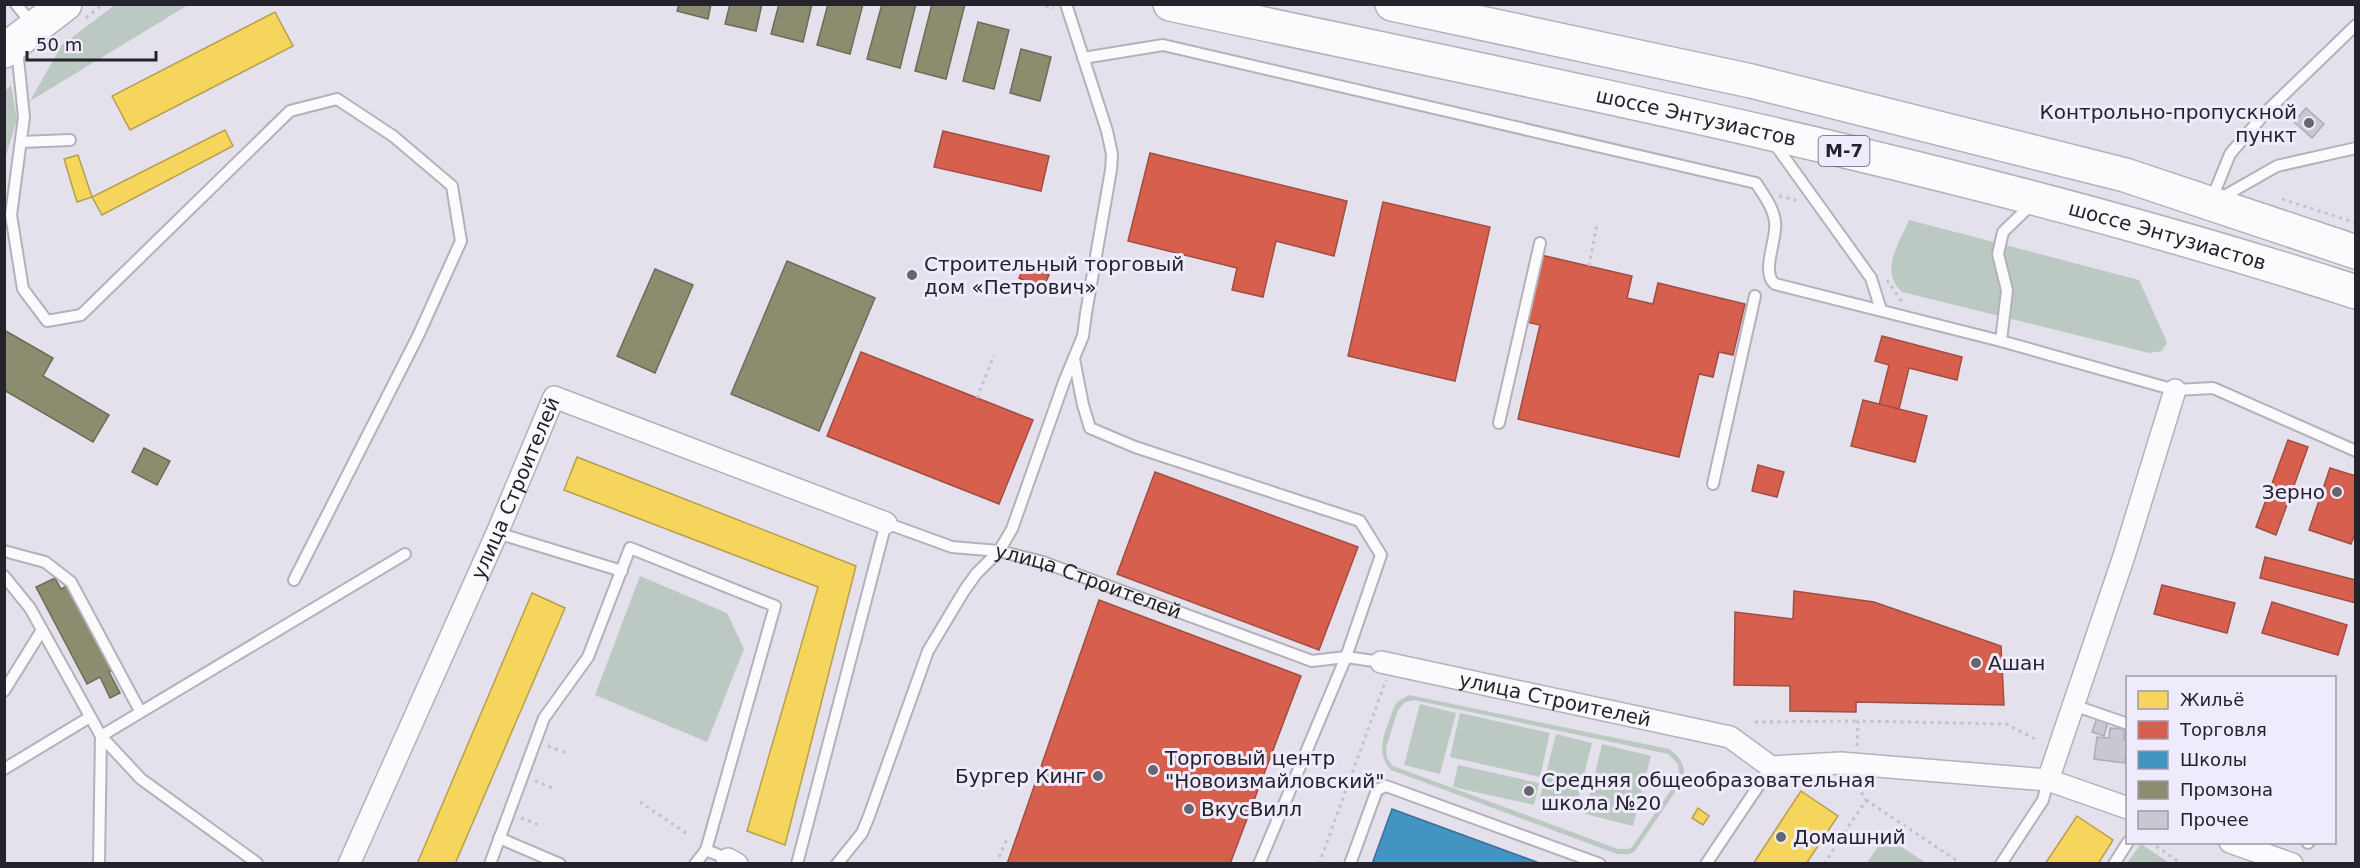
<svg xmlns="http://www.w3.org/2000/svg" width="2360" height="868" font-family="'DejaVu Sans',sans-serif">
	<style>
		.green { fill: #bbc9c2; fill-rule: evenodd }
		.homes { fill: #f6d55c; stroke: #b79f4d; stroke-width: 1.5 }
		.shops { fill: #d6604d; stroke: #a14d42; stroke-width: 1.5 }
		.schools { fill: #4393c3; stroke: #3a7195; stroke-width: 1.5 }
		.industry { fill: #8c8c6e; stroke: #6d6c5a; stroke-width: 1.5 }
		.building { fill: #cac7d3; stroke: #acaab3; stroke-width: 1.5 }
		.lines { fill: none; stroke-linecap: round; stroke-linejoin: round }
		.lane-casing { stroke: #b4b1ba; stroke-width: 14 }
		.street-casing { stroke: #b4b1ba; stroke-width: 24 }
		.primary-casing { stroke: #b4b1ba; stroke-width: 36 }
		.highway-casing { stroke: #b4b1ba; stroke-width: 36 }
		.path { stroke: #c3c2c6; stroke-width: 3; stroke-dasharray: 3 4.5; stroke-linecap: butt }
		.lane { stroke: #fbfafc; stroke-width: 10 }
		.street { stroke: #fbfafc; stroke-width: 21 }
		.primary { stroke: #fbfafc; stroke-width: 33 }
		.highway { stroke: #fbfafc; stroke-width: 33 }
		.poi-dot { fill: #67656e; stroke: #efeafc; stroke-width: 2 }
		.labels { text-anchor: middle; stroke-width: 6; stroke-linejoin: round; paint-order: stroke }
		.shield { fill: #efeafc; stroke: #615e69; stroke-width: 1.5 }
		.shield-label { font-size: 18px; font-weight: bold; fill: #24222a }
		.poi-label { font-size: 20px; fill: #24222a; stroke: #efeafc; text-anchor: start }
		.street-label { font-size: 20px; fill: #24222a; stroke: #efeafc }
	</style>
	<rect width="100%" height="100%" fill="#e4e1ed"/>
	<g class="green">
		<polygon points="116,4 188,5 30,101 62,45"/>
		<polygon points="11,85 17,119 5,159 5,91"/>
		<path d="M 1909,220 L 2139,280 L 2167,342 L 2162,351 L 2149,353 L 1902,292 C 1879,271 1899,244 1909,220 Z"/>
		<polygon points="640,576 727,613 744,649 707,742 595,695"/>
		<path d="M 1409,695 L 1669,749 C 1681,757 1685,766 1684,779 L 1635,851 L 1630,854 L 1617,854 L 1391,770 C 1373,751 1387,729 1394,707 L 1397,702 ZM 1414,700 L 1668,754 L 1678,764 L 1679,778 L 1632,847 L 1628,849 L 1618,849 L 1393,766 L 1387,758 L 1386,748 L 1398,710 L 1405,702 Z"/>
		<polygon points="1420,704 1456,713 1440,774 1404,765"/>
		<polygon points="1460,713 1550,733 1540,777 1450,757"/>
		<polygon points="1556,734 1592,743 1575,811 1539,802"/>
		<polygon points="1602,744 1651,756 1633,826 1585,814"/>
		<polygon points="1458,765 1539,783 1534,805 1453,787"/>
		<polygon points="1885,836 1926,863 1867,863"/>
		<polygon points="2141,844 2168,862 2167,863 2127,863"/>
	</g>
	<g class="homes">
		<polygon points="275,12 293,46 130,130 112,96"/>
		<polygon points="225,130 233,146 102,215 92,197"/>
		<polygon points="78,155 92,197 77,202 64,159"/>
		<polygon points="577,457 856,566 785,845 747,831 818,587 564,490"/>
		<polygon points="532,593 565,608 455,864 417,864"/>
		<polygon points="1801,791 1838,816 1806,864 1753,864"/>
		<polygon points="1698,808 1709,816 1703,825 1692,818"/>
		<polygon points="2077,816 2113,840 2098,864 2045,864"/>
	</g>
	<g class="shops">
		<polygon points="943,131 1049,156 1041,191 934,167"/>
		<polygon points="1150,153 1347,201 1334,256 1276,241 1263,297 1232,290 1237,268 1128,241"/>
		<polygon points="1383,202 1490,227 1455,381 1348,356"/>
		<polygon points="1541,255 1632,276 1627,298 1653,304 1658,283 1745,304 1733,355 1719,352 1713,377 1699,374 1679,457 1518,419 1540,325 1526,322"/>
		<polygon points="1025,264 1049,275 1043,289 1019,278"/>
		<polygon points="1882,336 1962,357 1957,380 1909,368 1899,409 1879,405 1889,365 1875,361"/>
		<polygon points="861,352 1033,420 999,504 827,436"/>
		<polygon points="1863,400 1927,416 1915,462 1851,446"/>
		<polygon points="2288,440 2308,447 2276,535 2256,527"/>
		<polygon points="1758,465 1784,472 1777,497 1752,491"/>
		<polygon points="2330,468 2356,476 2356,531 2351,544 2309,530"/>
		<polygon points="1155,472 1358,547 1319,650 1117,574"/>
		<polygon points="2265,557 2356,580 2356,603 2260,578"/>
		<polygon points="2162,585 2235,603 2227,633 2154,614"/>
		<polygon points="1794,591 1874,602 2001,646 2004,705 1856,702 1856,712 1790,711 1790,686 1734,685 1735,612 1793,619"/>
		<polygon points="1099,600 1301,676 1230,864 1007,864"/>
		<polygon points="2272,602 2347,625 2338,655 2262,633"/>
	</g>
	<polygon class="schools" points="1392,809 1542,864 1372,864"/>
	<g class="industry">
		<polygon points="679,4 711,4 708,19 677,11"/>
		<polygon points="730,4 762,4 756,31 725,24"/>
		<polygon points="779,4 812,4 803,42 771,34"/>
		<polygon points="828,4 863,4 850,54 817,45"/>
		<polygon points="882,4 916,4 900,68 867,59"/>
		<polygon points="932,4 965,4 946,79 915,71"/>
		<polygon points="978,22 1009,30 994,89 963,81"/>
		<polygon points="1021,49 1051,57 1040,101 1010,93"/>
		<polygon points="787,261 875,298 819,431 731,394"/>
		<polygon points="655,269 693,285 655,373 617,356"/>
		<polygon points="4,330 53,358 43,376 109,415 93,442 4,390"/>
		<polygon points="144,448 170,461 157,485 132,472"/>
		<polygon points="55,578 61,589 69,585 113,670 109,672 120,693 110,698 100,677 87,684 36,587"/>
	</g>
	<g class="building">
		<polygon points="2306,108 2324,124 2312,138 2294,122"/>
		<polygon points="2097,718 2108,721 2104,736 2092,732"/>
		<polygon points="2110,728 2125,729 2124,740 2127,741 2125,763 2094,759 2097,737 2109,738"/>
	</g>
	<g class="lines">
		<defs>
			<g id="lane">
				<polyline points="16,4 33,25"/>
				<polyline points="17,49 24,117 11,215 23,289 47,321 81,315 290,111 337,99 393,136 452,186 461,241 418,336 294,580"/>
				<path d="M 1083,58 L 1163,45 L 1756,183 C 1763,194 1773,207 1775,221 C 1778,238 1760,272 1775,284 L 2001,341 L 2175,390 L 2213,388 L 2356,451"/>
				<polyline points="21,142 70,140"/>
				<polyline points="1774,143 1871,278 1881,310"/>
				<polyline points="2219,199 2277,166 2356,148"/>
				<polyline points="2211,201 2230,154 2267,111 2356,25"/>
				<polyline points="2001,341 2007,290 1998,254 2003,232 2033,203"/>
				<polyline points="1074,359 1083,405 1090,428 1135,447 1360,521 1381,555 1346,657 1259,864"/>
				<polyline points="1499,423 1540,243"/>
				<polyline points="1713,484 1755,296"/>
				<polyline points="497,533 622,571"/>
				<polyline points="4,551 45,562 71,582 140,711"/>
				<polyline points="4,576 30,608 101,736 141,779 257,863"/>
				<polyline points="4,691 42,630"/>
				<polyline points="2073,705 2128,724"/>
				<polyline points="4,769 90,717"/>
				<polyline points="499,838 560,864"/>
				<polyline points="2308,843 2308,842"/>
				<polyline points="99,864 101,736 405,554"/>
				<polyline points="490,864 544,718 588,657 630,548 775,606 706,850 728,859"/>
				<polyline points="695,864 706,850"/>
				<path id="s1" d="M 797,864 L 886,523 L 952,547 L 999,551 L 1043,562 L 1312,661 L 1346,657 L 1381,662"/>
				<polyline points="837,864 862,833 869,816 928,651 964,591 976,574 999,551 1012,529 1064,382 1083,336 1086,313 1111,170 1112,154 1107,131 1066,4"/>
				<polyline points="1350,864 1377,790 1386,786 1600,864"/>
				<polyline points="1706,864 1771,767"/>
				<polyline points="2001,864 2043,800 2048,780"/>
				<polyline points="2114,864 2128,842"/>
			</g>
			<g id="street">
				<path id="s2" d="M 1381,662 L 1730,737 L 1771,767 L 1841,763 L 2048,780 L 2128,808"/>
				<polyline points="2048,780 2124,556 2175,390"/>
				<polyline points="2230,842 2292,864"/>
				<path id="s3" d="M 349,864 L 497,533 L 554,397 L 886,523"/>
				<polyline points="727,864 728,859 737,864"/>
			</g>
			<polyline id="primary" points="4,51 65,4"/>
			<g id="highway">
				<path id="s4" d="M 1170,4 C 1567,89 1968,166 2356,292"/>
				<polyline points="1392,4 1751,81 2125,175 2356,252"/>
			</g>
		</defs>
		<use href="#lane" class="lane-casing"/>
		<use href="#street" class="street-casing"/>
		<use href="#primary" class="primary-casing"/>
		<use href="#highway" class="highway-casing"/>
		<g class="path">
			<polyline points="1038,4 1054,8"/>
			<polyline points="86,18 103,4"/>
			<polyline points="1779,196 1799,201"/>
			<polyline points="2282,199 2356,223"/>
			<polyline points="1589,266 1597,224"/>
			<polyline points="1887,280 1902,302"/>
			<polyline points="977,398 994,355"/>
			<polyline points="1755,722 1858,721"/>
			<polyline points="548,746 566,753"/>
			<polyline points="1857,746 1858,721 2006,724 2037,740"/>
			<polyline points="535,781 553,788"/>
			<polyline points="1866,800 1962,864"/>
			<polyline points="640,802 686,833"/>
			<polyline points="521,818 539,825"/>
			<polyline points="2150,842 2182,864"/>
			<polyline points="999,857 1008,837"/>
			<polyline points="1319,864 1386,680"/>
			<polyline points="1824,864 1866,800 1855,782"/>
		</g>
		<use href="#lane" class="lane"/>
		<use href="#street" class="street"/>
		<use href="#primary" class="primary"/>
		<use href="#highway" class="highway"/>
	</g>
	<g class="poi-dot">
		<circle cx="2309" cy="123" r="6"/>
		<circle cx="912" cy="275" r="6"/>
		<circle cx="2337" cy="492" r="6"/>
		<circle cx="1976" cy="663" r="6"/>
		<circle cx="1153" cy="770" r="6"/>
		<circle cx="1098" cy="776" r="6"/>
		<circle cx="1529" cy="791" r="6"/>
		<circle cx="1189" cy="809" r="6"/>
		<circle cx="1781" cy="837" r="6"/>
	</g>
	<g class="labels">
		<rect class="shield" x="1818.5" y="136" width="51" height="30" rx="4.5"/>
		<g class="shield-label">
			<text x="1844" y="157">М-7</text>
		</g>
		<g class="poi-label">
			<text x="2297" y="119" text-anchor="end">Контрольно-пропускной<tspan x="2297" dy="23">пункт</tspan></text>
			<text x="924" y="271">Строительный торговый<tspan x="924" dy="23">дом «Петрович»</tspan></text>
			<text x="2325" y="499" text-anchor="end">Зерно</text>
			<text x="1988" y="670">Ашан</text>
			<text x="1165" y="765">Торговый центр<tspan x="1165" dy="23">"Новоизмайловский"</tspan></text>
			<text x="1086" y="783" text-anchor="end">Бургер Кинг</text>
			<text x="1541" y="787">Средняя общеобразовательная<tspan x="1541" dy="23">школа №20</tspan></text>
			<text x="1201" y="816">ВкусВилл</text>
			<text x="1793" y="844">Домашний</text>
		</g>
		<g class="street-label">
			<text dy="7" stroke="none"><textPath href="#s4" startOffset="538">шоссе Энтузиастов</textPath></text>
			<text dy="7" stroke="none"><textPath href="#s4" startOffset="1024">шоссе Энтузиастов</textPath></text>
			<text dy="7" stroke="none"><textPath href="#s3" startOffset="411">улица Строителей</textPath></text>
			<text dy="7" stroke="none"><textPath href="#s1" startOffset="564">улица Строителей</textPath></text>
			<text dy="7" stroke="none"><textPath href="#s2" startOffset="178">улица Строителей</textPath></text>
		</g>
	</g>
	<rect width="2360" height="868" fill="none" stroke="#24222a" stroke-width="12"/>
	<rect x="2126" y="676" width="210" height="168" fill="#efeafc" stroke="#9e9aa8" stroke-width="1.5"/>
	<rect x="2138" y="691" width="30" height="18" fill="#f6d55c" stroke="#9e9aa8" stroke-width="1.5"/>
	<text x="2180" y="706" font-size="18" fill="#24222a">Жильё</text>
	<rect x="2138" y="721" width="30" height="18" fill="#d6604d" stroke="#9e9aa8" stroke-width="1.5"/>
	<text x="2180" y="736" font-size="18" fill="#24222a">Торговля</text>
	<rect x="2138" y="751" width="30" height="18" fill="#4393c3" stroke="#9e9aa8" stroke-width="1.5"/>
	<text x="2180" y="766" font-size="18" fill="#24222a">Школы</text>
	<rect x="2138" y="781" width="30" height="18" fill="#8c8c6e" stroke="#9e9aa8" stroke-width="1.5"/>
	<text x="2180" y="796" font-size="18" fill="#24222a">Промзона</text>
	<rect x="2138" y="811" width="30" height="18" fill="#cac7d3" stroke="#9e9aa8" stroke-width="1.5"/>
	<text x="2180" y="826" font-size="18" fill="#24222a">Прочее</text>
	<path d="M27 51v9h129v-9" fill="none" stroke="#24222a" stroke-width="3"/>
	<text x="36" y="51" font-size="18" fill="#24222a" stroke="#efeafc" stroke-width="4.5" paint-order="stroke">50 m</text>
</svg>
